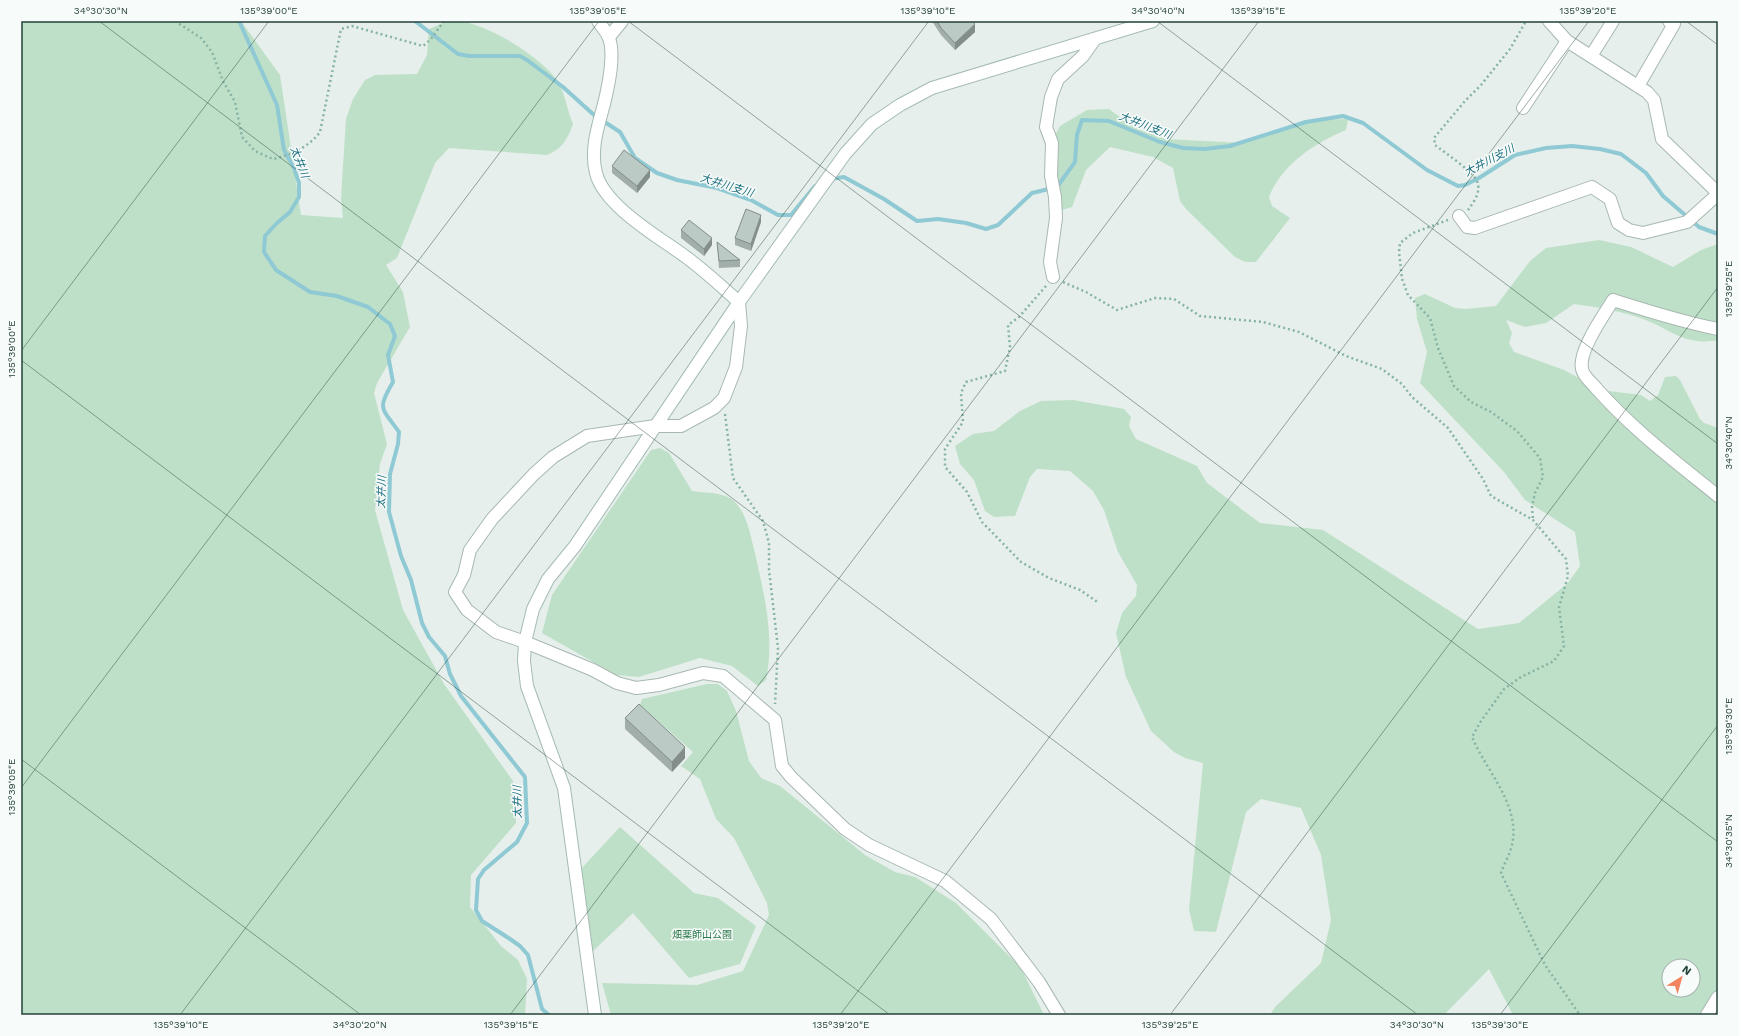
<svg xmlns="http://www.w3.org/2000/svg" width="1739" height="1036" font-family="'Work Sans','Noto Sans JP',sans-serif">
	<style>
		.green { fill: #bfe0c8; fill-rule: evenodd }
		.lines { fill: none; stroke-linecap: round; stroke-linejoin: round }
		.stream { stroke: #8ec9d4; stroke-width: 4 }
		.street-casing { stroke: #a8b8b2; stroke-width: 14 }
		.secondary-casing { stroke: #a4bbb3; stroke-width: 14 }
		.path { stroke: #86b3a5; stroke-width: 2.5; stroke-dasharray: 2 3; stroke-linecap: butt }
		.street { stroke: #fff; stroke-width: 12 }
		.secondary { stroke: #fff; stroke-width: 12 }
		.wall { fill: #a1aea9 }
		.shaded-wall { fill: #838d89 }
		.building { fill: #bbcac4; stroke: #838d89 }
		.ticks { fill: none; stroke: #24423a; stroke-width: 1; stroke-opacity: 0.45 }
		.labels { text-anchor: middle; stroke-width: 3; stroke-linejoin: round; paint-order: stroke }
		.park-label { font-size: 10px; fill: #2d7a4b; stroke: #f7fbf9 }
		.water-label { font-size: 11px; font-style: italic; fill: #1c6f80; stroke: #f7fbf9 }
		.neatline { fill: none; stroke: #24423a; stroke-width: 1.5 }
		.ticks-label { font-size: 10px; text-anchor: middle; fill: #24423a }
	</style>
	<rect width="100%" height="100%" fill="#e6efeb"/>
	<g class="green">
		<path d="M 21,21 L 241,21 L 280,75 L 301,215 L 343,218 L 341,198 L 346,119 L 353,99 L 365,80 L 375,75 L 417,74 L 427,55 L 429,29 C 435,27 443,22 449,21 C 480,18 543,57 559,83 C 565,95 568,112 573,124 C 567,140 563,148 547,155 L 449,148 L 435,163 L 397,258 L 386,265 L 403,292 L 410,327 L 377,383 L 374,393 L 387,444 L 380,464 L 375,510 L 403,610 L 444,684 L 513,781 L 516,823 L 471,875 L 470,907 L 501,946 L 518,960 L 527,979 L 525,1015 L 21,1015 Z"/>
		<path d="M 1109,109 L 1135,128 L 1165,139 L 1244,143 L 1305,120 L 1348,119 L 1346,130 C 1315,143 1282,164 1269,197 L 1272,206 L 1290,218 L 1256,262 L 1245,262 L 1235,257 L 1186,209 L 1180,201 L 1173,168 L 1153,157 L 1110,147 L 1086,170 L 1072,207 L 1062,210 L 1050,145 L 1060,126 L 1087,110 Z"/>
		<path d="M 1599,240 L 1631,247 L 1673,267 L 1701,250 L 1718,244 L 1718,340 C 1682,347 1668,326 1637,317 C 1616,310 1595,307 1574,304 L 1546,323 L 1525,327 L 1506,320 L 1512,333 L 1509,343 L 1514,352 L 1564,370 L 1601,390 L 1641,395 L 1650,401 L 1658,395 L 1665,377 L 1676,376 L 1680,380 L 1700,419 L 1704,423 L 1718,428 L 1718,1015 L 1513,1015 L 1489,969 L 1444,1015 L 1270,1015 L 1275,1007 L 1321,963 L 1331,920 L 1321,855 L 1301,808 L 1261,799 L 1246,812 L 1216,932 L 1194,931 L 1189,910 L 1203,763 L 1185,758 L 1174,752 L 1151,731 L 1126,677 L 1116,633 L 1122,613 L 1136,596 L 1137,585 L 1118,552 L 1104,510 L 1093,491 L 1070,471 L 1037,469 L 1030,477 L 1015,516 L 994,517 L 985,511 L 974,480 L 960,464 L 955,446 L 973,434 L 994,431 L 1020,411 L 1041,401 L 1073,400 L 1124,409 L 1131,417 L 1129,426 L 1136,439 L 1197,466 L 1207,483 L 1260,523 L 1323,530 L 1478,629 L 1519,623 L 1568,583 L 1580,566 L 1575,532 L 1525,500 L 1504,472 L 1420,383 L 1427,352 L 1417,319 L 1415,298 L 1425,294 L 1455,308 L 1465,309 L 1496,306 L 1530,261 L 1546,248 ZM 1669,966 L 1693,966 L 1693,990 L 1669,990 Z"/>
		<path d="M 660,448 L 669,453 L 692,491 C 705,493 726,492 735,502 C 748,516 750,535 755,553 C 764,594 775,637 766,680 L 758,686 L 732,666 L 700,658 L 639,677 L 616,675 L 542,633 L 552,595 L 651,450 Z"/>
		<polygon points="707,684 718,684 727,691 736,711 749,761 761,778 780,786 865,855 895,872 915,877 956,903 1021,968 1044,1015 611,1015 602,983 697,985 743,971 769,915 767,903 734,838 716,819 700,779 681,766 693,752 640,705 642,699"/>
		<polygon points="620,827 694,893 718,898 756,926 740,964 689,978 633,913 591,953 580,870"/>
	</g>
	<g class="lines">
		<g class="stream">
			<path d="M 239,21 L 277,105 L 284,150 L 294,168 L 299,183 L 299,197 L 290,212 L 277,223 L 265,236 L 264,252 L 276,270 L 310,292 L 337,296 L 368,307 L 390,324 L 395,336 L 388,355 L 393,382 C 377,409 381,407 399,432 L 398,444 L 390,474 L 389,512 L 401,556 L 411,580 L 422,623 L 429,637 L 445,656 L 450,674 L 461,696 L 525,777 L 527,823 L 517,842 L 484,870 L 478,879 L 476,910 L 482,921 L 510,939 L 520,946 L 528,955 L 542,1009 L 549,1015"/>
			<polyline points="415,21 458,54 469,56 520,56 527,60 563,87 594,115 620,132 635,158 657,173 677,180 717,188 751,200 778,215 791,215 815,186"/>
			<polyline points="830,179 844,177 884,199 917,221 938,219 966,223 986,229 998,225 1032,193 1057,187 1075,162 1077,135 1082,120 1109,121 1160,142 1183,148 1205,149 1230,146 1306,122 1343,116 1363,123 1427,170 1458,186 1465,185 1479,178 1515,155 1546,148 1572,146 1600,149 1621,154 1646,173 1663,196 1699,227 1718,234"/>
		</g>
		<defs>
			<g id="street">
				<path d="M 598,21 C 601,26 606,31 608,36 C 616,51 608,88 604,104"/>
				<polyline points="1549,21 1567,41 1647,92 1654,100 1662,139 1718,193"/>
				<polyline points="609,37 622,21"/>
				<polyline points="1591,56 1613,21"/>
				<polyline points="1638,86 1674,24 1669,21"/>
				<polyline points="1523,108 1567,41"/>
				<polyline points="1459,216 1467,227 1475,228 1592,187 1610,199 1618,223 1629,230 1643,233 1687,222 1718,194"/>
				<polyline points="1053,277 1050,262 1056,218 1055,197 1051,176 1052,143 1046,127 1051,97 1058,79 1083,56 1095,39"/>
				<polyline points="739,302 741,326 736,367 724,398 714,408 681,426 655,426 587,436 553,457 534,474 492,519 470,550 464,575 455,592 467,610 496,632 525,642 593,670 617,683 636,688 659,685 703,673 723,676 775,720 782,766 791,777 845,829 869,845 945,881 991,919 1039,982 1059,1015"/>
				<path d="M 1718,329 C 1682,322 1648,311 1613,300 C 1604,315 1578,351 1582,369 C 1583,376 1592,383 1596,388 C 1632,429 1676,462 1718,496"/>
				<polyline points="1707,1015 1718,997"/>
			</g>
			<g id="secondary">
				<path d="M 604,104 C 598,126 590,150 596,173 C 604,206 659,237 686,257 C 705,271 722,287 739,302"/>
				<polyline points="595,1015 564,788 527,686 524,661 525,642 533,609 548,579 575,546 739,302 845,154 872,124 900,105 932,88 1153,21"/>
			</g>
		</defs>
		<use href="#street" class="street-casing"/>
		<use href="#secondary" class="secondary-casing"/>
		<g class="path">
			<path d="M 175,21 L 201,38 L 212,52 L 223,81 L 235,102 L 242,137 L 255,151 L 273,159 C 291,155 309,147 320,132 L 341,29 L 352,26 L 423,46 L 431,39 L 444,21"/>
			<path d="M 1468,210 C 1473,203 1480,194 1478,184 C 1476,173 1445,153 1435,145 L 1434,138 L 1465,101 L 1481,85 L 1510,49 L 1526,21"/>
			<polyline points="1448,220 1413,233 1400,243 1399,252 1402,279 1408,295 1430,318 1438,348 1454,386 1471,402 1491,412 1517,431 1540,458 1543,477 1535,493 1532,507 1533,520"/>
			<path d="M 1063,282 L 1086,292 L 1117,310 L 1155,298 L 1174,299 L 1200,316 L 1263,322 L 1299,332 L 1346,356 L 1382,369 L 1402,384 L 1412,397 L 1448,428 L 1483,479 L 1491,496 L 1533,520 L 1566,559 L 1568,576 L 1559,607 L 1564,646 L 1554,661 L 1521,677 L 1504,689 L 1481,721 L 1472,737 C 1486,771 1521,805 1512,845 C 1510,854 1504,864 1501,873 L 1545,965 L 1580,1015"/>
			<polyline points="1046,286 1019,317 1008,325 1010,347 1005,371 966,382 961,393 963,422 945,449 945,467 967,492 982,522 1021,562 1049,578 1080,590 1099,603"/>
			<polyline points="725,414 733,478 763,521 769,543 769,570 778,648 775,704"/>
		</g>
		<use href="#street" class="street"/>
		<use href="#secondary" class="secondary"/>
	</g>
	<g class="wall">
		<polygon points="932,21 972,21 975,32 955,50 941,35"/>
		<polygon points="612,166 650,177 637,193 612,173"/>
		<polygon points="761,222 751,251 735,245 735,238"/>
		<polygon points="681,230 712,245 704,256 681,238"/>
		<polygon points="717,242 740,260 740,267 719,268"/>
		<polygon points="625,718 685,758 672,772 625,729"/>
	</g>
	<g class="shaded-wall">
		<polygon points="975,24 975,32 955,50 955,43"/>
		<polygon points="650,170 650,177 637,193 637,186"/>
		<polygon points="761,215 761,222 751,251 751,244"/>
		<polygon points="712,238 712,245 704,256 704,249"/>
		<polygon points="685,747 685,758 672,772 672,762"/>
	</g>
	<g class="building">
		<polygon points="937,21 972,21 975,24 955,43 941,28"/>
		<polygon points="624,150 650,170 637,186 612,166"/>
		<polygon points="746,209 761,215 751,244 735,238"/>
		<polygon points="689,220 712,238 704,249 681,230"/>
		<polygon points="717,242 740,260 719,261"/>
		<polygon points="639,704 685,747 672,762 625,718"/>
	</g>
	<path class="ticks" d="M 99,21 L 1418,1015M 628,21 L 1718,842M 1157,21 L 1718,444M 1686,21 L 1718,45M 21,351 L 269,21M 21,360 L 890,1015M 21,759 L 361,1015M 21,788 L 599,21M 180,1015 L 929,21M 510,1015 L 1259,21M 840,1015 L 1589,21M 1170,1015 L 1718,287M 1500,1015 L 1718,725"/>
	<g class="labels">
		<g class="park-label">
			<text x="702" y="938">畑薬師山公園</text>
		</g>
		<g class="water-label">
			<text transform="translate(1145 125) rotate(21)" y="4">大井川支川</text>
			<text transform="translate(1489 160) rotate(-28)" y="4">大井川支川</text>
			<text transform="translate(300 162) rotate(69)" y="4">太井川</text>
			<text transform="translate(727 185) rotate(17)" y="4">大井川支川</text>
			<text transform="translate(381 492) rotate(-88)" y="4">太井川</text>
			<text transform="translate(517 802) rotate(-91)" y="4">太井川</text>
		</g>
	</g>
	<rect width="1739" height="1036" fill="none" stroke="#f7fbf9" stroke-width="44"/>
	<g transform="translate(1681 978) rotate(37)"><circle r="19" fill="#f7fbf9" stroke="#a3b1ad"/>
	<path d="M0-3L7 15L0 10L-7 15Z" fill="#f4845f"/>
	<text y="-6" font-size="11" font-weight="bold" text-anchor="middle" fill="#24423a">N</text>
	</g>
	<rect x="22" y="22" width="1695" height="992" class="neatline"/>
	<g class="ticks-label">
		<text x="101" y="14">34°30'30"N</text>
		<text x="269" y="14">135°39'00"E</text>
		<text x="598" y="14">135°39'05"E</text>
		<text x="928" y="14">135°39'10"E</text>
		<text x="1158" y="14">34°30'40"N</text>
		<text x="1258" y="14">135°39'15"E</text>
		<text x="1588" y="14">135°39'20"E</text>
		<text transform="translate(1728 289) rotate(-90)" y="4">135°39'25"E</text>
		<text transform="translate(11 349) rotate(-90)" y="4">135°39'00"E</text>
		<text transform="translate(1728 443) rotate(-90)" y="4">34°30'40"N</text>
		<text transform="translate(1728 726) rotate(-90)" y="4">135°39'30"E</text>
		<text transform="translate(11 787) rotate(-90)" y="4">135°39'05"E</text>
		<text transform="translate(1728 841) rotate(-90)" y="4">34°30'35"N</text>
		<text x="181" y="1028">135°39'10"E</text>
		<text x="360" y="1028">34°30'20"N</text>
		<text x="511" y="1028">135°39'15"E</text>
		<text x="841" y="1028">135°39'20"E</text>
		<text x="1170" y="1028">135°39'25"E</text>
		<text x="1417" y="1028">34°30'30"N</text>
		<text x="1500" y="1028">135°39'30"E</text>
	</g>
</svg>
